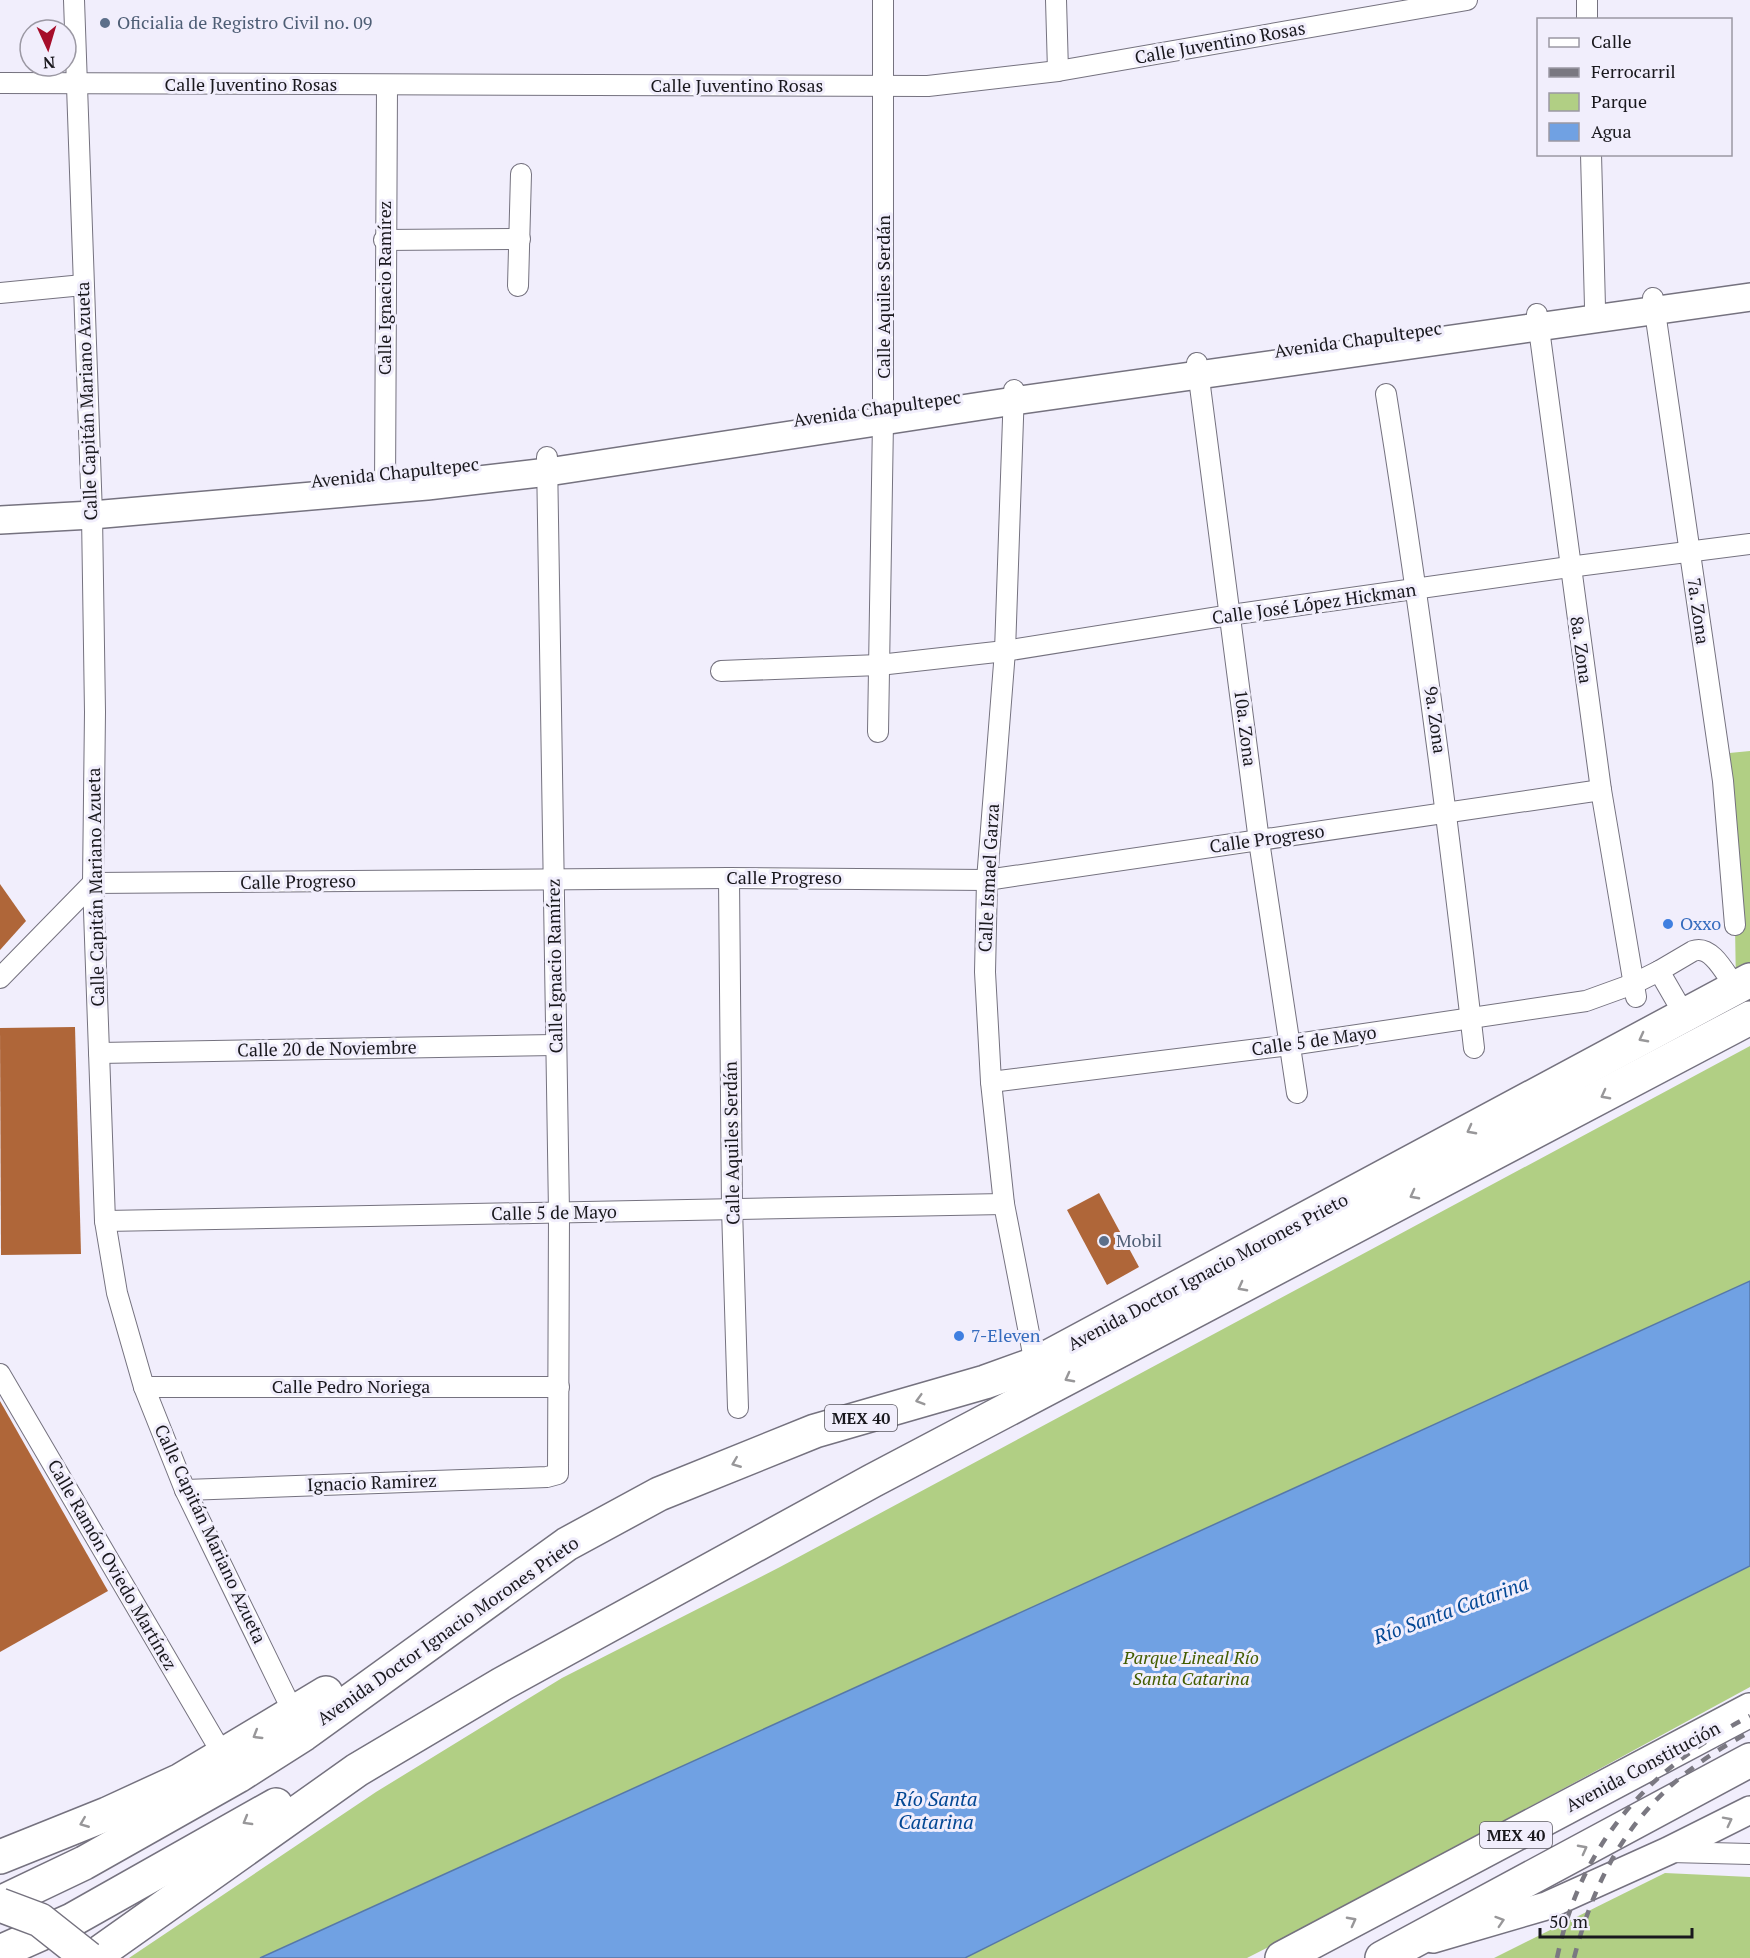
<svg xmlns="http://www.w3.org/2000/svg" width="1750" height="1958" font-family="'PT Serif',serif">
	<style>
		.green { fill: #b1cf84 }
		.water { fill: #70a1e3; stroke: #5678a8; stroke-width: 1.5 }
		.building { fill: #af6639 }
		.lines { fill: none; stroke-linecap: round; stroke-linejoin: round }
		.street-casing { stroke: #75727f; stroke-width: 22 }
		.secondary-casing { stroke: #75727f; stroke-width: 30 }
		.highway-casing { stroke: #75727f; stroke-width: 36 }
		.street { stroke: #fff; stroke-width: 20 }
		.secondary { stroke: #fff; stroke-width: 27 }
		.highway { stroke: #fff; stroke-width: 33 }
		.rail { stroke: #7a7881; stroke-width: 4.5; stroke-dasharray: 10 10; stroke-linecap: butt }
		.highway-bridge-casing { stroke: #75727f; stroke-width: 36; stroke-linecap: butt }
		.highway-bridge { stroke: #fff; stroke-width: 33 }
		.oneway { stroke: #989799 }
		.service-dot { fill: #5c6f8a; stroke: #f1eefc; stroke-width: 2 }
		.shop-dot { fill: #3f7fe0; stroke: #f1eefc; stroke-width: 2 }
		.labels { text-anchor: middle; stroke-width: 6; stroke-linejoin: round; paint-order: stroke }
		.shield { fill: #f1eefc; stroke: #5a5860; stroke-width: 1.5 }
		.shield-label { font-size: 16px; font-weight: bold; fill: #19181d }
		.service-label { font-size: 18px; fill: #4e5e75; stroke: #f1eefc; text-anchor: start }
		.street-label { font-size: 18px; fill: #19181d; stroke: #f1eefc }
		.shop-label { font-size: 18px; fill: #366cbe; stroke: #f1eefc; text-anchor: start }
		.park-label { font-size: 18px; font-style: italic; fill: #435d00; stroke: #f1eefc }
		.water-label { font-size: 20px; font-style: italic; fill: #034794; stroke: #f1eefc }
	</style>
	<rect width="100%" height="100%" fill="#f1eefc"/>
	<g class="green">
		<polygon points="1750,751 1750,980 1736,988 1735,925 1719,754"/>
		<polygon points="1750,1046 1750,1687 1333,1914 1247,1958 129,1958 376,1792 562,1678 780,1567"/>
		<polygon points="1665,1873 1750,1877 1750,1958 1494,1958"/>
	</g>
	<polygon class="water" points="1750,1281 1750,1566 965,1958 260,1958"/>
	<g class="building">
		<polygon points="0,884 26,921 0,950"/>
		<polygon points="75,1027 81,1254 1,1255 0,1028"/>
		<polygon points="1099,1193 1139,1267 1107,1285 1067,1210"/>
		<polygon points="0,1401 108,1591 0,1652"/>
	</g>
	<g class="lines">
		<defs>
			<g id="street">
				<polyline points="74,0 92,515 95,712 93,883 105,1221 117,1293 144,1387 185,1490 298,1722"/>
				<polyline points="1056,0 1058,71"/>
				<polyline points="1587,0 1587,20"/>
				<polyline points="0,83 928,86 1058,71 1467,0"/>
				<polyline points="1591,154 1595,307"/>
				<polyline points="384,240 520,239"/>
				<polyline points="518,286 521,174"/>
				<polyline points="0,293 83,285"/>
				<polyline points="1653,298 1723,781 1735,925"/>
				<polyline points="1537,314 1601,790 1636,997"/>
				<polyline points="1197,363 1259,841 1297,1093"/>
				<polyline points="1014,390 1005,651 987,880 985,972 991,1082 1004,1204 1035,1364"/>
				<path d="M 1386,394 C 1421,611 1449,829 1474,1048"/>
				<polyline points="385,490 387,86"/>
				<polyline points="721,671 879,665 1005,651 1230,615 1569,567 1750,544"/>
				<polyline points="878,732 883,421 883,0"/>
				<polyline points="729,878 732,1208 738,1408"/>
				<polyline points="0,978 93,883 729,878 987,880 1601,790"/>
				<path d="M 1685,1016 L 1659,971 L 1693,951 C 1712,944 1726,975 1736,988"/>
				<polyline points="99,1053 555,1045"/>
				<polyline points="991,1082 1290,1045 1586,1001 1633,984 1659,971"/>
				<polyline points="105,1221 1004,1204"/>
				<polyline points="0,1374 223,1755"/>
				<polyline points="144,1387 559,1387"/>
				<polyline points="185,1490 547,1477 558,1474 559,1213 547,457"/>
				<polyline points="1670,1852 1750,1854"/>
			</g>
			<g id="secondary">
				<polyline points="0,520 92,515 427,486 548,472 1014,401 1750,297"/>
				<polyline points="1433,1939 1546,1906 1668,1851 1750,1810"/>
			</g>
			<g id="highway">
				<polyline points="0,1857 107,1814 181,1780 326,1693"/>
				<polyline points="0,1903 84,1863 238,1776 304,1734 567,1544 659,1494 815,1431 985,1382 1035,1364 1750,980"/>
				<polyline points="0,1952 72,1920 276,1805"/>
				<polyline points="92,1958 357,1770 502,1684 872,1481 1750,1018"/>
				<polyline points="1282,1958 1750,1710"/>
				<polyline points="1382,1958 1750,1760"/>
			</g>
		</defs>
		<use href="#street" class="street-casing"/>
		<use href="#secondary" class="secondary-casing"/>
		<use href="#highway" class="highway-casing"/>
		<use href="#street" class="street"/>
		<use href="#secondary" class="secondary"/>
		<use href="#highway" class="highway"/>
		<g class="rail">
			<path d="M 1557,1958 C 1581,1842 1648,1769 1750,1716"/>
			<path d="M 1574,1958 C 1602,1850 1651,1784 1750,1732"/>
		</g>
		<defs>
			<polyline id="highway-bridge" points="0,1905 40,1920 88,1958"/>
		</defs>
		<use href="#highway-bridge" class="highway-bridge-casing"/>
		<use href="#highway-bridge" class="highway-bridge"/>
	</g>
	<defs><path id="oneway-chevron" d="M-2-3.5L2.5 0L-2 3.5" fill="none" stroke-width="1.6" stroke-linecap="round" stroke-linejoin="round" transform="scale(1.5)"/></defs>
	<g class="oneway">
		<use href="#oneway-chevron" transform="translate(1643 1038) rotate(152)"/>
		<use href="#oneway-chevron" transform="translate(1605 1095) rotate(152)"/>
		<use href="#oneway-chevron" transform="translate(1471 1130) rotate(152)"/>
		<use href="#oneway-chevron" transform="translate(1414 1195) rotate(152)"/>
		<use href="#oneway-chevron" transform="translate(1242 1287) rotate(152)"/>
		<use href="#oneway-chevron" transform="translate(1069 1378) rotate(152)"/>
		<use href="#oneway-chevron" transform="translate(920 1400) rotate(164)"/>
		<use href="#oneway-chevron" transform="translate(736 1463) rotate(158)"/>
		<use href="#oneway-chevron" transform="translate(257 1735) rotate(149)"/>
		<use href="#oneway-chevron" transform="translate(247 1821) rotate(150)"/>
		<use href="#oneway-chevron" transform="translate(1728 1821) rotate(-27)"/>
		<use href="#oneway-chevron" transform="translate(84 1823) rotate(158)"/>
		<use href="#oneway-chevron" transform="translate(1583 1849) rotate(-28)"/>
		<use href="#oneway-chevron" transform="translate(1352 1921) rotate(-28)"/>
		<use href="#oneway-chevron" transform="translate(1500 1921) rotate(-18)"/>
	</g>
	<g class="service-dot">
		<circle cx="105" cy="23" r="6"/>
		<circle cx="1104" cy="1241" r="6"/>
	</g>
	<g class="shop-dot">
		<circle cx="1668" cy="924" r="6"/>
		<circle cx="959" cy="1336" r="6"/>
	</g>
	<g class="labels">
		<g class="shield">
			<rect x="825" y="1405" width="72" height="26" rx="4.5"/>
			<rect x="1480" y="1822" width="72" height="26" rx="4.5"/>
		</g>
		<g class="shield-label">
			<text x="861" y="1424">MEX 40</text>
			<text x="1516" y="1841">MEX 40</text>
		</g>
		<g class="service-label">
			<text x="117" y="29">Oficialia de Registro Civil no. 09</text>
			<text x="1116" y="1247">Mobil</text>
		</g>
		<g class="street-label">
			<text transform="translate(1220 43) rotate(-10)" y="6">Calle Juventino Rosas</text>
			<text x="251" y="91">Calle Juventino Rosas</text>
			<text x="737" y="92">Calle Juventino Rosas</text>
			<text transform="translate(385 288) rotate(-90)" y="6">Calle Ignacio Ramírez</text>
			<text transform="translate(884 297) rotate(-90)" y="6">Calle Aquiles Serdán</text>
			<text transform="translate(1358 340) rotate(-8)" y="6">Avenida Chapultepec</text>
			<text transform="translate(87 401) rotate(-92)" y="6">Calle Capitán Mariano Azueta</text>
			<text transform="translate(877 409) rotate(-8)" y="6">Avenida Chapultepec</text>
			<text transform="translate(395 473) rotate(-6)" y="6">Avenida Chapultepec</text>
			<text transform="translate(1314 604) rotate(-8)" y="6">Calle José López Hickman</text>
			<text transform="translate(1698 611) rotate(82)" y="6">7a. Zona</text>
			<text transform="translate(1581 650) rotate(82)" y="6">8a. Zona</text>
			<text transform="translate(1435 720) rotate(82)" y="6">9a. Zona</text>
			<text transform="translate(1245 728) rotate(83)" y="6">10a. Zona</text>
			<text transform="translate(1267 839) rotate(-8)" y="6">Calle Progreso</text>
			<text x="784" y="884">Calle Progreso</text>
			<text transform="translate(989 878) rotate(-87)" y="6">Calle Ismael Garza</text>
			<text transform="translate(298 882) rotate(-1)" y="6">Calle Progreso</text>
			<text transform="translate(96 887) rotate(-91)" y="6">Calle Capitán Mariano Azueta</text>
			<text transform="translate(555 966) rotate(-91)" y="6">Calle Ignacio Ramírez</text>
			<text transform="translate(1314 1041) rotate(-8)" y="6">Calle 5 de Mayo</text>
			<text transform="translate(327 1049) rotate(-1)" y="6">Calle 20 de Noviembre</text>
			<text transform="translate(732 1143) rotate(-91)" y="6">Calle Aquiles Serdán</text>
			<text transform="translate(554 1213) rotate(-1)" y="6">Calle 5 de Mayo</text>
			<text transform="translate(1208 1272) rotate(-28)" y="6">Avenida Doctor Ignacio Morones Prieto</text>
			<text x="351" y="1393">Calle Pedro Noriega</text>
			<text transform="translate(372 1483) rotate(-2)" y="6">Ignacio Ramirez</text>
			<text transform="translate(210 1534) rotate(65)" y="6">Calle Capitán Mariano Azueta</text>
			<text transform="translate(112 1565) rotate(60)" y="6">Calle Ramón Oviedo Martínez</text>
			<text transform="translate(448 1631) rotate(-35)" y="6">Avenida Doctor Ignacio Morones Prieto</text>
			<text transform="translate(1643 1767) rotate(-28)" y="6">Avenida Constitución</text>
		</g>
		<g class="shop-label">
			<text x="1680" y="930">Oxxo</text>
			<text x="971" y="1342">7-Eleven</text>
		</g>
		<g class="park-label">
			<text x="1191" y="1664">Parque Lineal Río<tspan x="1191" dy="21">Santa Catarina</tspan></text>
		</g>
		<g class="water-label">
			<text transform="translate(1451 1610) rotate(-20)" y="7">Río Santa Catarina</text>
			<text x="936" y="1806">Río Santa<tspan x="936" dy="23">Catarina</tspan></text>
		</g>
	</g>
	<rect x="1537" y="18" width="195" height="138" fill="#f1eefc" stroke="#9b98a3" stroke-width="1.5"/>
	<rect x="1549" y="38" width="30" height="9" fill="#ffffff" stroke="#9b98a3" stroke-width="1.5"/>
	<text x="1591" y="48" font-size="18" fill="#19181d">Calle</text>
	<rect x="1549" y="68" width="30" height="9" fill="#7a7881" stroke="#9b98a3" stroke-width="1.5"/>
	<text x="1591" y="78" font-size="18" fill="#19181d">Ferrocarril</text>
	<rect x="1549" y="93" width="30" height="18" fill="#b1cf84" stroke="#9b98a3" stroke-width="1.5"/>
	<text x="1591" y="108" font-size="18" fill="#19181d">Parque</text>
	<rect x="1549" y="123" width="30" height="18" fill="#70a1e3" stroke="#9b98a3" stroke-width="1.5"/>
	<text x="1591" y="138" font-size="18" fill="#19181d">Agua</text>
	<g transform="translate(48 48) rotate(176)"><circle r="28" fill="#f1eefc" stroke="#9b98a3" stroke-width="1.5"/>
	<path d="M0-4.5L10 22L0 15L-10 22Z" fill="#a60d2a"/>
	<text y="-9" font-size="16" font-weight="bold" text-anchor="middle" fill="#19181d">N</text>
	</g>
	<path d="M1540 1928v9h152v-9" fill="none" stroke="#19181d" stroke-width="3"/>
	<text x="1549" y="1928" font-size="18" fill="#19181d" stroke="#f1eefc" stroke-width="4.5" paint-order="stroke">50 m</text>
</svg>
